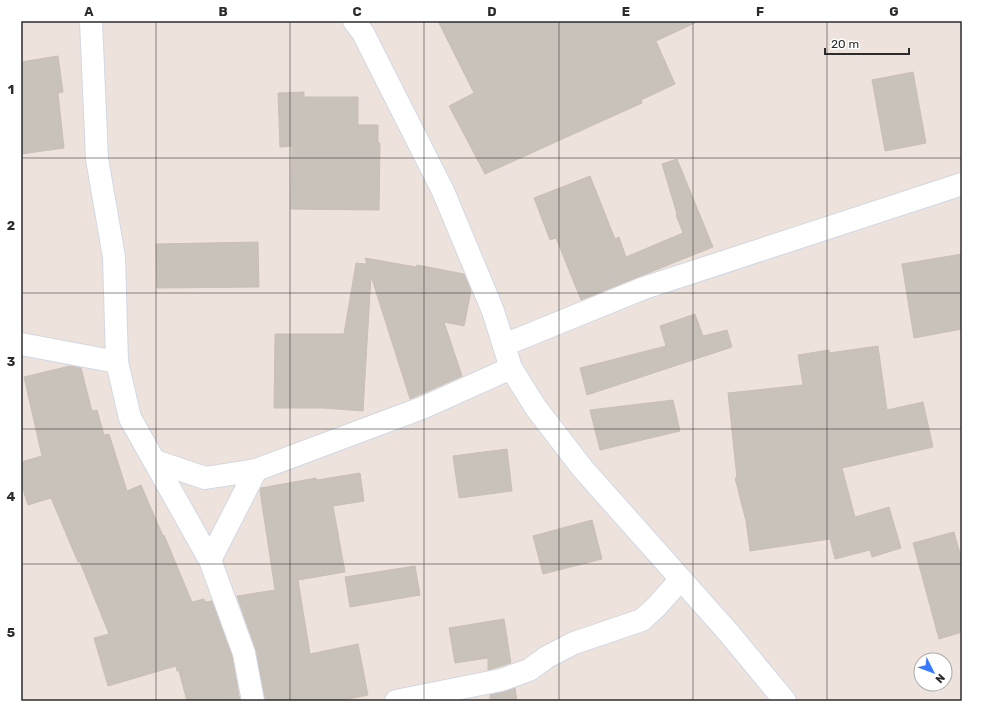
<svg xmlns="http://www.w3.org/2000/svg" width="983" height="722" font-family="Rubik,sans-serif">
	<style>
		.building { fill: #c9c2ba; stroke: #c9bfb5 }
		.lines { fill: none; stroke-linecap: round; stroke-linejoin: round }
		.minor-casing { stroke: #d1d7e4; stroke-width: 24 }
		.minor { stroke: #fff; stroke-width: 22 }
		.grid { fill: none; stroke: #2b2b2b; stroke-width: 1; stroke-opacity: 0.55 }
		.neatline { fill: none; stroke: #2b2b2b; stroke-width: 1.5 }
		.grid-label { font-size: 13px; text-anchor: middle; font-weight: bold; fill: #2b2b2b }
	</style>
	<rect width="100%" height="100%" fill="#eee3dc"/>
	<g class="building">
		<polygon points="438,21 699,21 656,41 675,84 641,100 642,103 485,174 449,106 474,93"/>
		<polygon points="58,56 63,92 58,93 64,148 21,154 21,62"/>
		<polygon points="913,72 926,143 885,151 872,80"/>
		<polygon points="304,92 304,97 358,97 358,125 378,125 378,143 380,143 379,210 291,209 292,146 280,147 278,93"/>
		<polygon points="677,159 713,247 581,300 556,238 550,240 534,198 590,176 615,239 619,237 626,257 683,233 676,215 677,214 662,164"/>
		<polygon points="258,242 259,287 157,288 156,244"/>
		<polygon points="962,254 962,329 914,338 902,264"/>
		<polygon points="365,258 416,267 417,265 464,274 471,291 464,326 444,322 462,376 410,399 371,276 363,411 324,408 274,408 275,334 344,334 356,263 367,264"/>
		<polygon points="695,314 703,336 727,330 732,347 587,395 580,368 666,346 660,326"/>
		<polygon points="878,346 887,410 923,402 933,447 842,468 855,517 889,507 901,548 872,557 870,550 835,559 830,539 750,551 746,521 735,478 737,478 728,393 803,385 798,355 829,350 829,353"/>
		<polygon points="70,366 81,368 92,411 97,410 104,435 109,434 127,491 141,485 163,536 164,535 192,602 204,599 205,602 212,601 232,656 240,701 187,701 179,671 177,671 176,666 108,686 94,638 109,634 80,562 78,562 51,498 28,505 21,483 21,462 42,456 24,377"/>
		<polygon points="673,400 680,431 600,450 590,410"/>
		<polygon points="507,449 512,491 459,498 453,456"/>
		<polygon points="360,473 364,501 333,506 345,572 298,580 310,654 358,644 368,695 339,701 265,701 256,651 237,596 275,590 260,491 261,488 316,478 317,480"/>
		<polygon points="592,520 602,559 543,574 533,536"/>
		<polygon points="954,532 962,561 962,632 939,639 913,543"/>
		<polygon points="415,566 420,595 350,607 345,577"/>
		<polygon points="504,619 511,663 488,670 488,658 455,663 449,628"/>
		<polygon points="515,688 517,701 490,701 490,695"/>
	</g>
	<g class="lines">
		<defs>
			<g id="minor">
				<polyline points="91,21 97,159 114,257 117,362 130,418 210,560 244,653 253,701"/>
				<polyline points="354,21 363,33 443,191 493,311 511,368 536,408 583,469 728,632 785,701"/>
				<polyline points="21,344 117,362"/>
				<polyline points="504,345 644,288 962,184"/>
				<polyline points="155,461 205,478 256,470 422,408 511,368"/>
				<polyline points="210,560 256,470"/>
				<polyline points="396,701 501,680 529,670 547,657 574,643 642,620 657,606 681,579"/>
			</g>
		</defs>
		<use href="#minor" class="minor-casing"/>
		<use href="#minor" class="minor"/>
	</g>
	<path class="grid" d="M 156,21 L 156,701M 290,21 L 290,701M 424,21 L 424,701M 559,21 L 559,701M 693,21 L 693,701M 827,21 L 827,701M 21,158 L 962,158M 21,293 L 962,293M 21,429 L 962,429M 21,564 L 962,564"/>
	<rect width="983" height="722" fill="none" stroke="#ffffff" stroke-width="44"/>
	<g transform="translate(933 672) rotate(132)"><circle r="19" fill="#ffffff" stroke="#aaaaaa"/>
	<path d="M0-3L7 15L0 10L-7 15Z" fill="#3778ff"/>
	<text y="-6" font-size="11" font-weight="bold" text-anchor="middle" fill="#2b2b2b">N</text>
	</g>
	<path d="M825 48v6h84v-6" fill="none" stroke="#2b2b2b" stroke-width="2"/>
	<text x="831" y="48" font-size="12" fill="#2b2b2b" stroke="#ffffff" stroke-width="3" paint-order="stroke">20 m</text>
	<rect x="22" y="22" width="939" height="678" class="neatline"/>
	<g class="grid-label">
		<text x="89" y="16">A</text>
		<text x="223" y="16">B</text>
		<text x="357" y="16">C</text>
		<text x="492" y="16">D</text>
		<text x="626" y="16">E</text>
		<text x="760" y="16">F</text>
		<text x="894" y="16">G</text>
		<text x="11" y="94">1</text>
		<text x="11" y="230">2</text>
		<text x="11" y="366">3</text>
		<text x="11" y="501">4</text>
		<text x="11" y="637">5</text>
	</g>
</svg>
